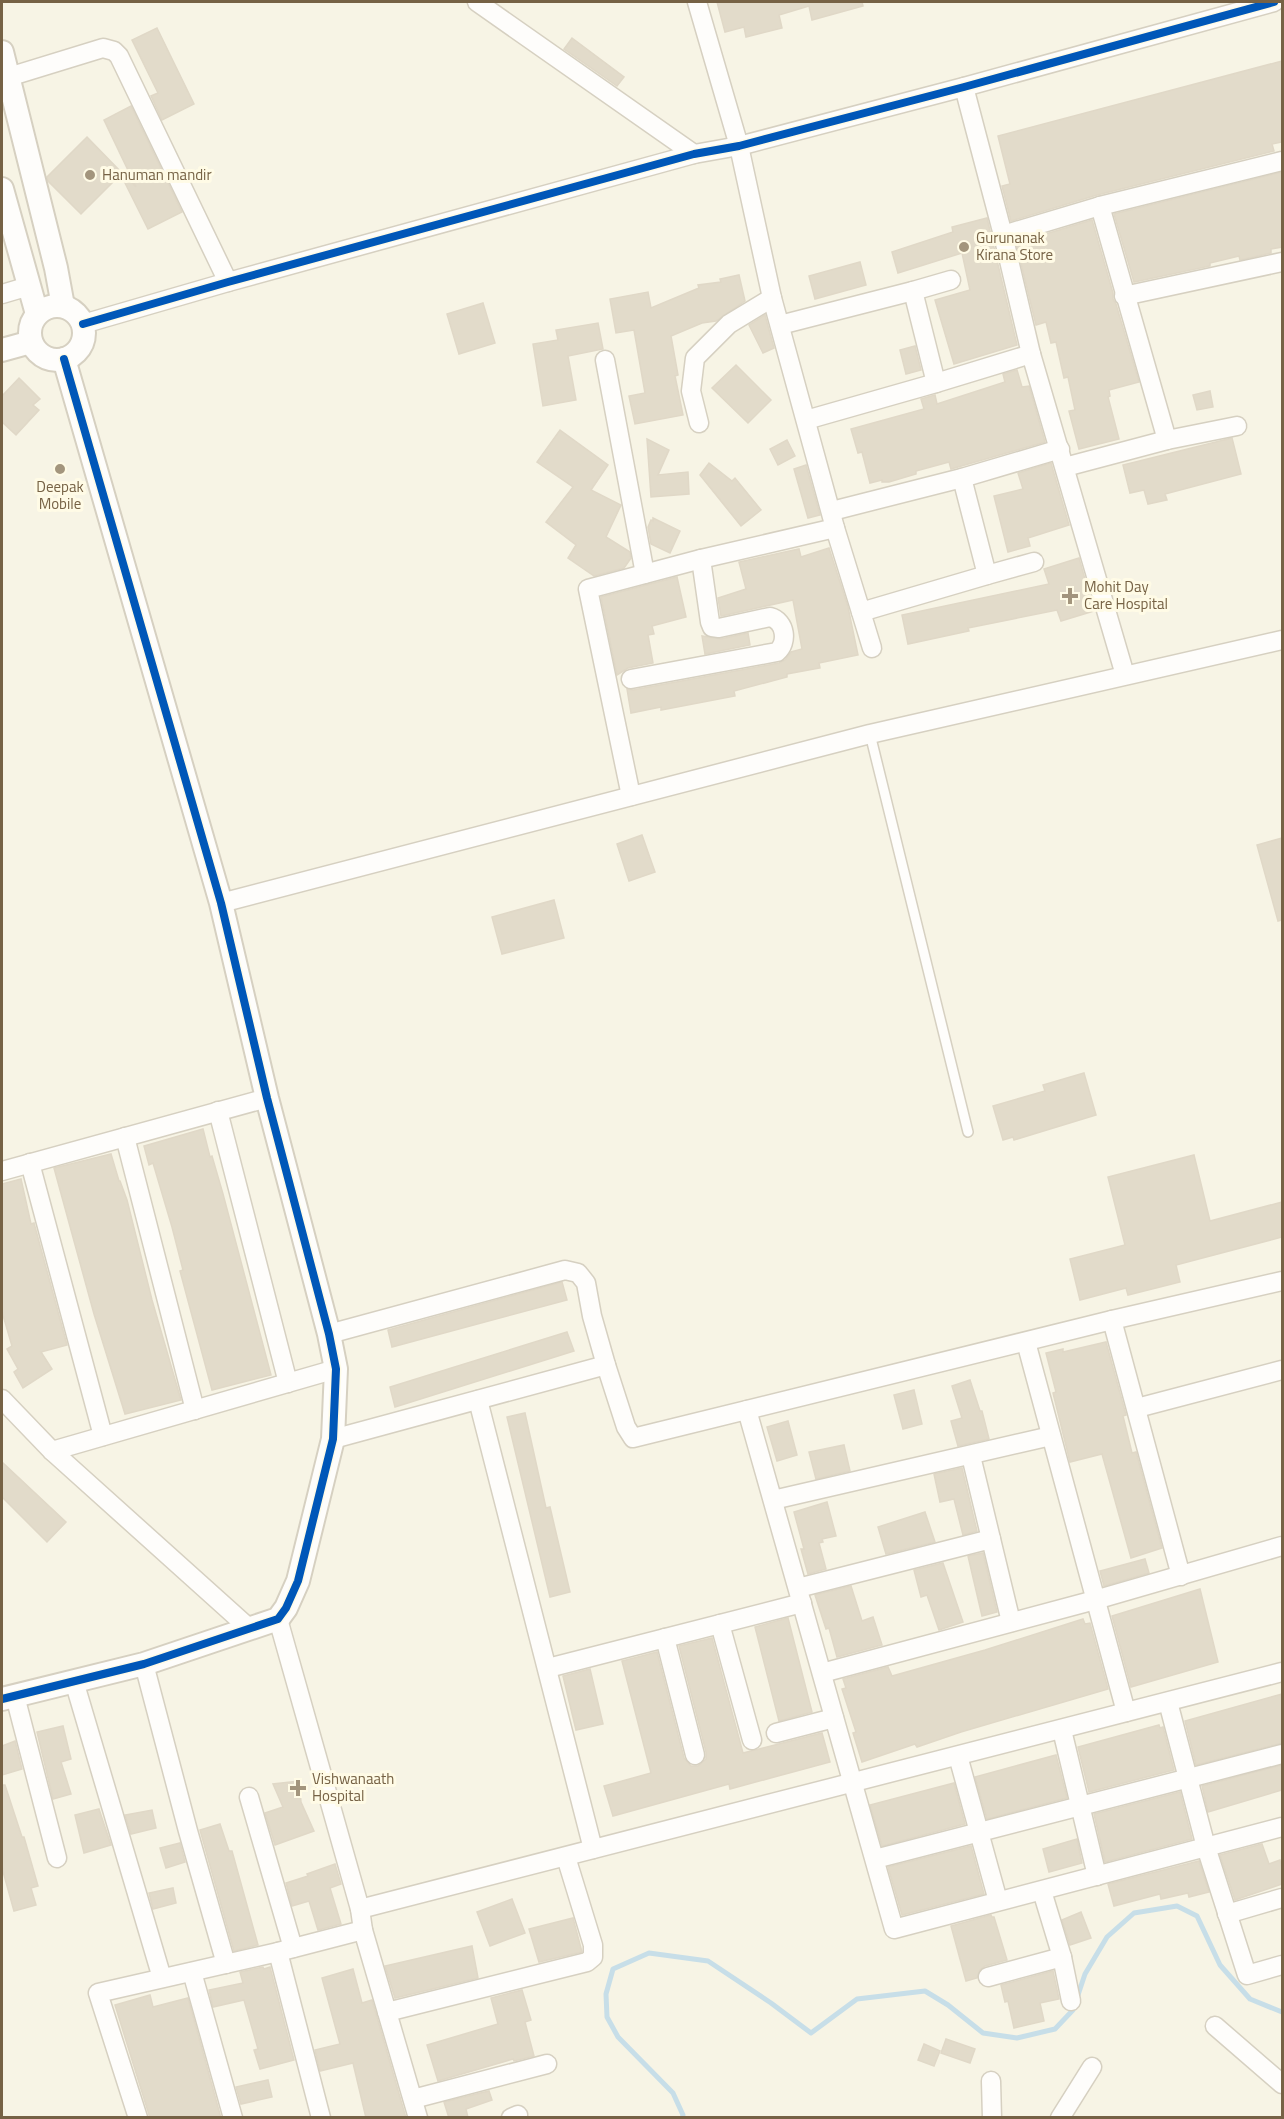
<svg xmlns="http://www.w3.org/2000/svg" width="1284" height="2119" font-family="'Titillium Web',sans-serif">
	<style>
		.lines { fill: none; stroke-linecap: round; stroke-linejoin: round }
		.stream { stroke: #c7dee8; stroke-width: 5 }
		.building { fill: #e2dbca; stroke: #e0d8c7; stroke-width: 1.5 }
		.service-casing { stroke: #d6d0c1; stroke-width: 12 }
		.minor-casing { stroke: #d6d0c1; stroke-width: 21 }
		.tertiary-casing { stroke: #d6d0c1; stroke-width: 26 }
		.service { stroke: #fefdfb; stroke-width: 9 }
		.minor { stroke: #fefdfb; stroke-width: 18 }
		.tertiary { stroke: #fefdfb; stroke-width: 22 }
		.cycleway-casing { stroke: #fffbe6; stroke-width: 11 }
		.cycleway { stroke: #0057b8; stroke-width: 8 }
		.poi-dot { fill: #a3957d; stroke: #fffbe6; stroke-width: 2 }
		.labels { text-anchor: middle; stroke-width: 6; stroke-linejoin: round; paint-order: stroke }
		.poi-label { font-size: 15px; fill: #766245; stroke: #fffbe6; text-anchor: start }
	</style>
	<rect width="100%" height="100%" fill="#f7f4e5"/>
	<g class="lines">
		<polyline class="stream" points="682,2118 683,2115 673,2093 618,2037 607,2017 606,1994 613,1969 649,1953 708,1961 771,2003 811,2033 857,1999 925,1991 948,2005 983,2033 1017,2038 1055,2029 1073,2010 1085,1974 1107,1937 1134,1913 1177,1906 1197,1916 1220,1965 1250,1999 1282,2012"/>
	</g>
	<g class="building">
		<polygon points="717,2 862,2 863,6 812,20 809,6 779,15 782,28 746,37 744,27 725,32"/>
		<polygon points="157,28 194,104 162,120 151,96 158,93 132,40"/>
		<polygon points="572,38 624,77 617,86 564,49"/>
		<polygon points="1282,61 1282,142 1272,144 1274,151 1097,195 1011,221 1002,186 1010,184 998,136"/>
		<polygon points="131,106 182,212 148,229 121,175 123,173 136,187 104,120"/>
		<polygon points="87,137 122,173 81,214 48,181 47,177"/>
		<polygon points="1282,172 1282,247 1271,249 1271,253 1240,260 1239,256 1210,263 1210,266 1134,282 1114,214"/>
		<polygon points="987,218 1017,345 954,364 935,300 970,290 962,253 898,273 892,252 953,232 952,227"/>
		<polygon points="1092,220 1113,293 1113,299 1116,304 1139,382 1109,390 1110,396 1108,397 1119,439 1079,449 1069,411 1075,410 1068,377 1064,378 1056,342 1051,343 1046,322 1036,325 1016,243"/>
		<polygon points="860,262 866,285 815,299 809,276"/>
		<polygon points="739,275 745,301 716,321 702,323 671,336 678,375 675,376 683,415 635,424 629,396 645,393 634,330 616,333 610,299 648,292 651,308 699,288 698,285 721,282 720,279"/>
		<polygon points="483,303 495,343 459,354 447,314"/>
		<polygon points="765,315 774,348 763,353 749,325"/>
		<polygon points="598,323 603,349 568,356 576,400 543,406 533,344 558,340 556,330"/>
		<polygon points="915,346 921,370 906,374 900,350"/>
		<polygon points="736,365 771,400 748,423 712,388"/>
		<polygon points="1017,370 1022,387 1029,386 1045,442 951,469 949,462 916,471 916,474 889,482 882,482 882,480 870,483 862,452 858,453 851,429 924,409 921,399 935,395 937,404 1005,382 1003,374"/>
		<polygon points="19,378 40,399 33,405 39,410 16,435 2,422 2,396"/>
		<polygon points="1210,391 1213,407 1197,410 1193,395"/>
		<polygon points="560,430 608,465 591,490 621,505 606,537 630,552 631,558 624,568 594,576 568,558 576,545 546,522 573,487 537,462"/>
		<polygon points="1232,438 1241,474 1165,494 1167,500 1148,504 1144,490 1130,493 1123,465"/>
		<polygon points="647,439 669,450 658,475 688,472 689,494 651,497"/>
		<polygon points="787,440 795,456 778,465 770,449"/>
		<polygon points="709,463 732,481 735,478 761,510 741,526 700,475"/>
		<polygon points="1051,463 1069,525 1028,538 1030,546 1008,552 994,496 1023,489 1018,473"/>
		<polygon points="806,465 820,515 808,518 794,469"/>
		<polygon points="653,518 680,531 670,553 651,544 648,527 651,520 653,521"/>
		<polygon points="829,548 848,607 858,655 819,663 820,668 787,674 787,677 734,691 735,696 661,710 661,707 631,713 627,689 633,690 779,663 785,660 791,652 802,649 793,600 721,616 718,598 746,589 739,562 799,549 801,557"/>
		<polygon points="1079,558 1094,611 1061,621 1057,610 968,628 969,631 908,644 902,615 1049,584 1044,569"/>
		<polygon points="677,577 686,617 652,626 654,634 648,635 653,663 628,668 617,675 601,597"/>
		<polygon points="748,633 750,645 705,654 702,636 721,639"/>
		<polygon points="642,835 655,872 629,881 617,844"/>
		<polygon points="1282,838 1282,920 1278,921 1257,845"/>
		<polygon points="554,900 564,938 502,954 492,917"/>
		<polygon points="1084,1073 1096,1115 1014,1140 1013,1137 1003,1140 993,1106 1045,1091 1043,1085"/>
		<polygon points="203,1129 210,1157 212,1156 223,1194 271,1375 212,1390 180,1271 183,1270 172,1227 153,1163 149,1165 144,1146"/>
		<polygon points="111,1154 119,1181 120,1181 127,1200 152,1300 181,1400 125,1414 94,1314 54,1168"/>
		<polygon points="1194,1155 1210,1221 1282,1202 1282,1237 1176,1265 1180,1282 1128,1295 1126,1288 1080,1300 1070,1259 1125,1245 1108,1177"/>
		<polygon points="21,1179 31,1224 34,1223 67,1345 41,1352 52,1369 23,1388 14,1372 18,1369 7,1349 12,1346 2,1312 2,1184"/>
		<polygon points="562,1282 567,1300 392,1347 388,1330"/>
		<polygon points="567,1332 574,1351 395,1407 390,1387"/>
		<polygon points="1106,1342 1126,1415 1123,1416 1132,1453 1136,1452 1162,1548 1131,1558 1102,1454 1070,1462 1053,1393 1056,1392 1046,1353 1063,1349 1063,1352"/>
		<polygon points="970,1380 980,1411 982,1411 989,1439 958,1446 951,1421 962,1418 952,1386"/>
		<polygon points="914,1390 922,1424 903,1429 894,1395"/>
		<polygon points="525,1413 546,1508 550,1507 570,1592 550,1597 507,1417"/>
		<polygon points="788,1421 797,1455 777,1461 767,1427"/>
		<polygon points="844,1445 850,1471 816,1479 809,1452"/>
		<polygon points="2,1462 66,1522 47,1542 2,1497"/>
		<polygon points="962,1468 977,1531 963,1535 954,1499 940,1502 934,1474"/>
		<polygon points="827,1502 836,1536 822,1539 823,1542 819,1543 826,1569 808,1574 801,1549 804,1549 794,1512"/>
		<polygon points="925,1512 935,1542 886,1554 878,1527"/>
		<polygon points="983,1553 997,1612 982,1616 968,1556"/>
		<polygon points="1145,1559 1149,1573 1104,1586 1100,1571"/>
		<polygon points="943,1563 963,1622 939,1630 927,1595 921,1597 914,1570"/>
		<polygon points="851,1586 862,1621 873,1617 882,1645 837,1657 829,1628 826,1629 815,1595"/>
		<polygon points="1200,1589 1218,1662 1131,1687 1112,1616"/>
		<polygon points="788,1618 812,1712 779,1721 755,1627"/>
		<polygon points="1083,1619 1085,1624 1090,1623 1108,1689 961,1732 917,1747 915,1744 862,1762 853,1733 856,1732 842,1689 846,1688 843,1679 888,1667 892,1676 985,1650"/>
		<polygon points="712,1638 743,1753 822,1733 830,1762 730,1789 729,1784 613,1816 604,1786 651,1773 622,1661 657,1652 684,1758 691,1766 698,1766 706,1759 706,1752 679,1646"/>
		<polygon points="590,1669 603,1724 576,1730 563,1676"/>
		<polygon points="1282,1694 1282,1743 1196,1765 1185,1721"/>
		<polygon points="1159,1725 1160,1728 1163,1727 1174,1770 1089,1792 1078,1747"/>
		<polygon points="63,1726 71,1759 61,1762 71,1794 53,1799 37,1732"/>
		<polygon points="15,1741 22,1769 2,1775 2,1746"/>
		<polygon points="1056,1755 1067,1798 987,1819 975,1777"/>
		<polygon points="1282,1765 1282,1790 1208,1812 1202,1786"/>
		<polygon points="299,1781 301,1802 314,1831 275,1845 265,1813 283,1807 273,1784"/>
		<polygon points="954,1783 965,1824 882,1846 870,1805"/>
		<polygon points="2,1785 5,1785 22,1837 24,1837 38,1886 31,1888 36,1905 14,1911 2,1868"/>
		<polygon points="1180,1792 1192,1839 1105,1862 1094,1814"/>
		<polygon points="99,1809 111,1845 84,1853 75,1815"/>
		<polygon points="152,1810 156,1828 131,1834 125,1815"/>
		<polygon points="220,1824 229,1851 232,1851 258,1945 234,1951 200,1830"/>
		<polygon points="1077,1839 1082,1863 1049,1872 1043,1849"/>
		<polygon points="180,1843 185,1862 166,1868 160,1848"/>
		<polygon points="1262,1844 1269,1864 1280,1860 1282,1869 1282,1884 1235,1900 1220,1855"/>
		<polygon points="971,1846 984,1894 902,1915 888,1867"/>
		<polygon points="1199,1861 1209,1892 1189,1897 1188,1893 1161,1899 1160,1894 1114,1906 1108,1884"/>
		<polygon points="335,1864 341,1884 330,1888 341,1924 318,1930 309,1901 292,1906 286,1883 308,1876 307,1874"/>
		<polygon points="173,1888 176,1903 153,1909 149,1893"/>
		<polygon points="512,1899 525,1933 490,1946 477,1912"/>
		<polygon points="1081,1912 1091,1938 1070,1945 1062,1920"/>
		<polygon points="991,1915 992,1917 994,1917 1007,1960 985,1966 980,1970 977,1978 966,1981 951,1926"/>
		<polygon points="573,1918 582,1952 539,1962 529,1929"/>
		<polygon points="472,1946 478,1978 395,1998 385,1966"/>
		<polygon points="263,1967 264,1969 270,1967 294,2060 260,2069 254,2050 258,2049 244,2000 213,2007 209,1990 243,1983 240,1972"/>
		<polygon points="353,1969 362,2003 372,2000 406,2118 366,2118 353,2063 320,2071 315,2050 340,2044 322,1978"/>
		<polygon points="1053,1971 1059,1999 1040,2003 1044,2021 1014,2028 1008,2001 1005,2002 1001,1985"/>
		<polygon points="522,1990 531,2020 525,2022 534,2056 514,2061 513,2059 438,2081 427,2045 498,2024 491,1998"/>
		<polygon points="150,1995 153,2007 188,1998 221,2118 150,2118 115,2005"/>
		<polygon points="946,2039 975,2049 970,2063 941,2053"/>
		<polygon points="924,2044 940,2051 934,2066 918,2060"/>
		<polygon points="268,2080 272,2097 241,2104 236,2087"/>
		<polygon points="489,2091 492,2100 466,2109 468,2118 449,2118 444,2102"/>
	</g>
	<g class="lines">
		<defs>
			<polyline id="service" points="870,734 968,1132"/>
			<g id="minor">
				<polyline points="477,2 694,154"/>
				<polyline points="697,2 739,146 772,298 835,528 861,612 987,575 962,478"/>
				<polyline points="2,79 103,48 114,51 119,56 228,282"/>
				<polyline points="964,87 1003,235 1031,354 1125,675"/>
				<polyline points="1100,206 1167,440"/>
				<polyline points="1003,235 1100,206 1282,161"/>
				<polyline points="913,291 951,280"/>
				<polyline points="2,294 29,286"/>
				<polyline points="1124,296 1282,262"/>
				<polyline points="83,324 228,282 694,154 739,146 964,87 1274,2"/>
				<polyline points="780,325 913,291 936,383"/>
				<polyline points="605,360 645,574"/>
				<polyline points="806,420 936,383 1031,354"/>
				<polyline points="699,423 691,391 695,358 729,324 772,298"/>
				<polyline points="1065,467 1167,440 1237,426"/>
				<polyline points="832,511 962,478 1060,449"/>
				<polyline points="987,575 1034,562"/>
				<polyline points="861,612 872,648"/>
				<path d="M 631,679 L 777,652 C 788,643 786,621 770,617 L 719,628 L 712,627 L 710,622 L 701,559"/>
				<polyline points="631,796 588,589 701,559 835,528"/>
				<polyline points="221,903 870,734 1282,640"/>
				<polyline points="218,1111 288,1383"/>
				<polyline points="125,1137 195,1410"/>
				<polyline points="30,1163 103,1436"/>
				<polyline points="2,1171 267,1098"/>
				<polyline points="1112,1320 1181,1576"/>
				<polyline points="329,1334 565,1270 578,1273 586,1283 592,1316 606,1365 626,1427 633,1438 1112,1320 1282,1281"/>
				<polyline points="1026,1342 1126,1712"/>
				<polyline points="2,1399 52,1451 250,1629"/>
				<polyline points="478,1400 593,1849"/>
				<polyline points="1137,1408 1282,1370"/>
				<polyline points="747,1410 894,1929 1282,1827"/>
				<polyline points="333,1439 606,1365"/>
				<polyline points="52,1451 336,1369"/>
				<polyline points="971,1456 1011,1622"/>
				<polyline points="773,1500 1051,1436"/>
				<polyline points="798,1588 991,1539"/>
				<polyline points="278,1619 360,1909 363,1930 418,2118"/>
				<polyline points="720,1624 752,1740"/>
				<polyline points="665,1638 695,1755"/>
				<polyline points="144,1664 188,1831 226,1964"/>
				<polyline points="548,1668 802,1603"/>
				<polyline points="822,1673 1095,1600 1282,1546"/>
				<polyline points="74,1681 162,1978"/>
				<polyline points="15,1696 57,1858"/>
				<polyline points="1168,1702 1206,1847 1247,1975 1282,1965"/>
				<polyline points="1062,1730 1097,1876"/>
				<polyline points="776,1733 834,1718"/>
				<polyline points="958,1756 998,1901"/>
				<polyline points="249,1797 293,1948"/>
				<polyline points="875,1859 1282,1754"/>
				<polyline points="1042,1891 1062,1957 1071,2001"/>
				<polyline points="360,1909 1282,1672"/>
				<polyline points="1227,1914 1282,1898"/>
				<polyline points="278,1952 321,2118"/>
				<polyline points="192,1972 233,2118"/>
				<polyline points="988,1977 1062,1957"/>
				<polyline points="387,2012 587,1962 593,1957 593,1945 566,1857"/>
				<polyline points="1215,2026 1282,2084"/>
				<polyline points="991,2081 992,2118"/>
				<polyline points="413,2099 547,2064"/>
				<polyline points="138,2118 98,1993 278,1952 363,1930"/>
				<polyline points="511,2118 518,2115"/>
				<polyline points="1060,2118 1092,2067"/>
			</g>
			<g id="tertiary">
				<polyline points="2,52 56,268 63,306"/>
				<polyline points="2,189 37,314"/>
				<circle cx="57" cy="333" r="27"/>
				<polyline points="2,350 31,342"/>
				<polyline points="2,1699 144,1664 278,1619 286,1608 298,1581 333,1439 336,1369 329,1334 267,1098 221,903 64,359"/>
			</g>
		</defs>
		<use href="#service" class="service-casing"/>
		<use href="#minor" class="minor-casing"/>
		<use href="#tertiary" class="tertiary-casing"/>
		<use href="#service" class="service"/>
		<use href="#minor" class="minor"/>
		<use href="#tertiary" class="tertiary"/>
		<defs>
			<g id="cycleway">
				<polyline points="83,324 228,282 694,154 739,146 964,87 1274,2"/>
				<polyline points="2,1699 144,1664 278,1619 286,1608 298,1581 333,1439 336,1369 329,1334 267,1098 221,903 64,359"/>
			</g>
		</defs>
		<use href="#cycleway" class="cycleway-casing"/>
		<use href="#cycleway" class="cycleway"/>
	</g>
	<g class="poi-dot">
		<circle cx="90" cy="175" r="6"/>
		<circle cx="964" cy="247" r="6"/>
		<circle cx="60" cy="469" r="6"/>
		<path d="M1067 587h6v6h6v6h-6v6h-6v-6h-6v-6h6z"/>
		<path d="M295 1779h6v6h6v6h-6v6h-6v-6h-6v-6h6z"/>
	</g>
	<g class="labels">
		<g class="poi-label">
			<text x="102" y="180">Hanuman mandir</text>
			<text x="976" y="243">Gurunanak<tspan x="976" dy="17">Kirana Store</tspan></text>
			<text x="60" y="492" text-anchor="middle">Deepak<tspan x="60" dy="17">Mobile</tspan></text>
			<text x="1084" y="592">Mohit Day<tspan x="1084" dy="17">Care Hospital</tspan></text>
			<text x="312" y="1784">Vishwanaath<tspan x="312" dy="17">Hospital</tspan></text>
		</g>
	</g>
	<rect width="1284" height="2119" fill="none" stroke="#766245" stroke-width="6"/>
</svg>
